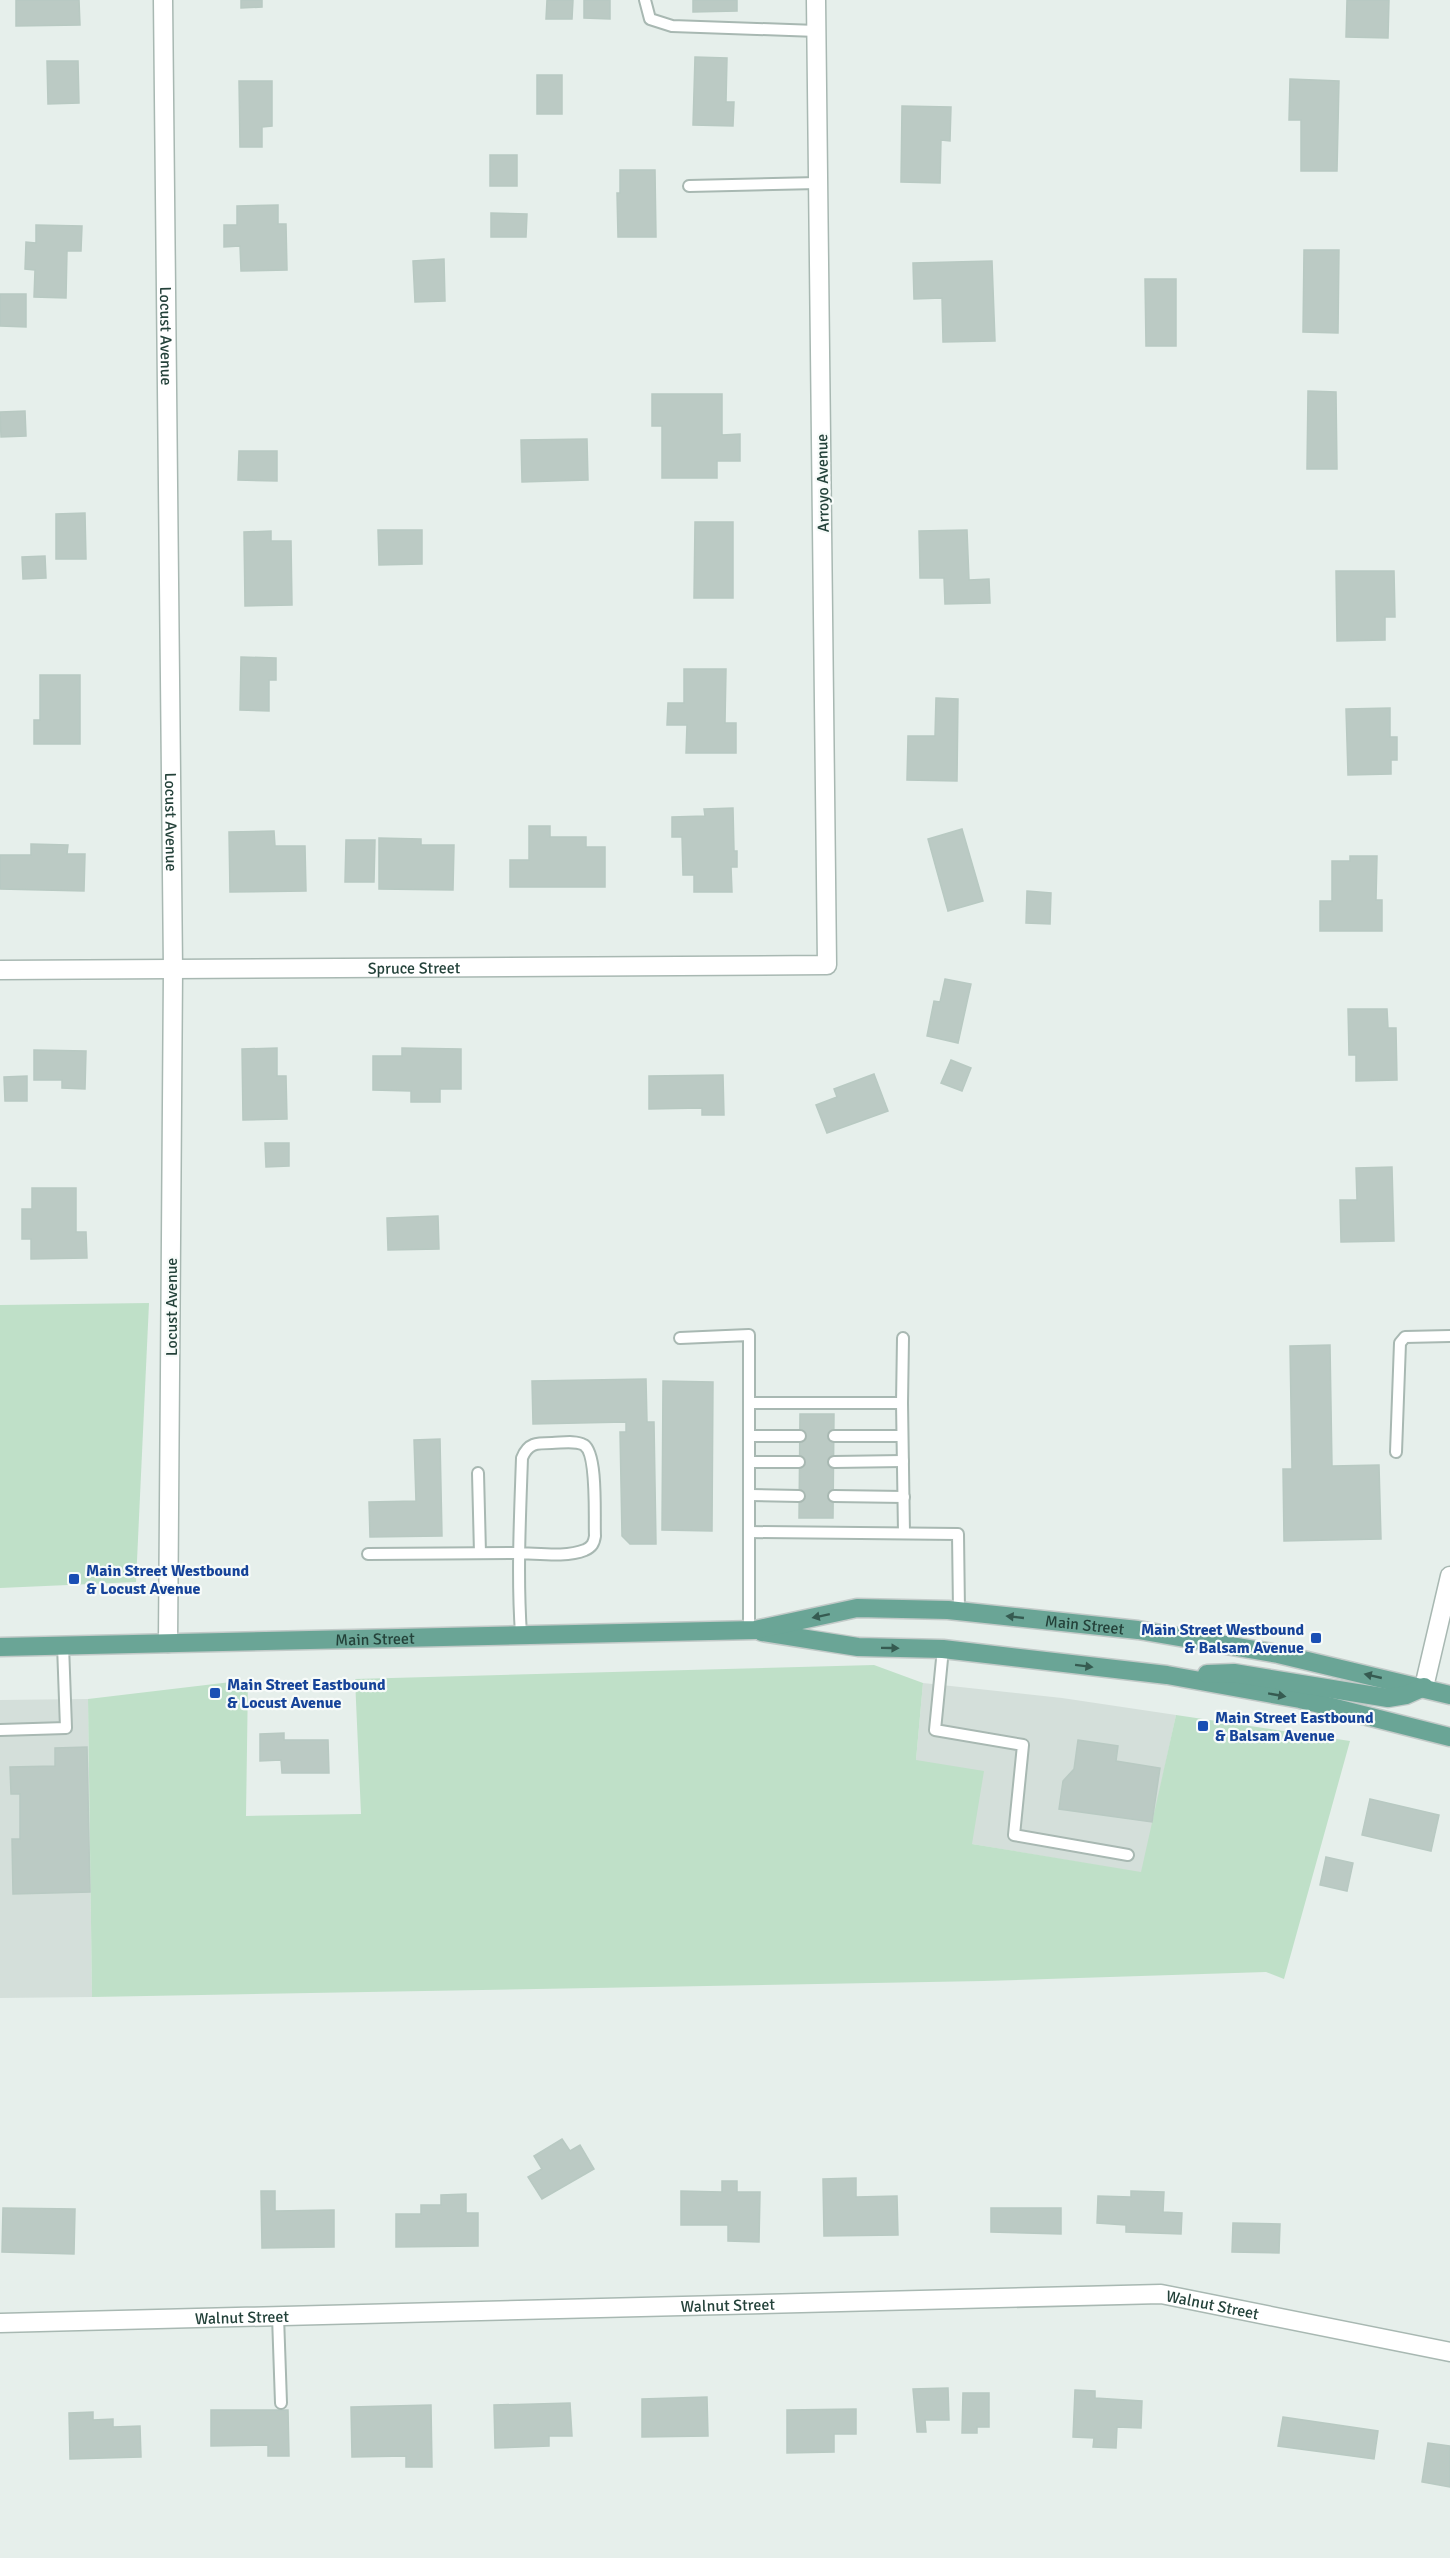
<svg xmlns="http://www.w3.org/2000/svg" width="1450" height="2558" font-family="Signika,sans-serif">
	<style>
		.built { fill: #d4dfda }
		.green { fill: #bfe0c8 }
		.building { fill: #bbcac4; stroke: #b8c9c2; stroke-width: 1.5 }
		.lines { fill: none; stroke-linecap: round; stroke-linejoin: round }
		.lane-casing { stroke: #a8b8b2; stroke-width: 14 }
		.street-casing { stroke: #a8b8b2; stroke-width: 21 }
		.primary-casing { stroke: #c2cac8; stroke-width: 21 }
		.lane { stroke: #fff; stroke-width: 10 }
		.street { stroke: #fff; stroke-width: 18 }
		.primary { stroke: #6aa596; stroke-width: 18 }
		.oneway { fill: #365b51 }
		.transit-dot { fill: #1a4fb4; stroke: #f7fbf9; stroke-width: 2 }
		.labels { text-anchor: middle; stroke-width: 4.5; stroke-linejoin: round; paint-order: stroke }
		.street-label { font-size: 16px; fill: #24423a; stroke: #f7fbf9 }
		.transit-label { font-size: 16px; font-weight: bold; fill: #164399; stroke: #f7fbf9; text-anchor: start }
	</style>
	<rect width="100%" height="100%" fill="#e6efeb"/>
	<g class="built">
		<polygon points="923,1683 1062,1698 1176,1715 1142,1873 972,1844 916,1760"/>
		<polygon points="88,1699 92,1997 0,1998 0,1700"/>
	</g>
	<g class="green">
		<polygon points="149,1303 136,1582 0,1588 0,1305"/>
		<polygon points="874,1665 923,1683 916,1760 984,1771 972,1844 1141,1872 1176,1715 1350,1741 1284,1979 1266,1972 984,1981 92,1997 88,1699 248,1680 246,1816 361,1814 355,1679"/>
	</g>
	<g class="building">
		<polygon points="16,0 79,0 80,25 16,26"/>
		<polygon points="241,0 262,0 262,7 241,8"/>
		<polygon points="547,0 573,0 572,19 546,19"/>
		<polygon points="584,0 610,0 610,19 584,18"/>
		<polygon points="693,0 737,0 737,11 693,12"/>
		<polygon points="1347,0 1389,0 1388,38 1346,37"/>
		<polygon points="695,57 727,58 726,102 734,102 733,126 693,125"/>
		<polygon points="47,61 78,61 79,103 48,104"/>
		<rect x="537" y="75" width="25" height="39"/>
		<polygon points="1290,79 1339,81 1337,171 1301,171 1301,120 1289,120"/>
		<polygon points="239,81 272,81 272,126 262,127 262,147 240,147"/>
		<polygon points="902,106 951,107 950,141 941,140 940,183 901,182"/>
		<rect x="490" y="155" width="27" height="31"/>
		<polygon points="620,170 655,170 656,237 618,237 617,193 620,193"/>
		<polygon points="278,205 278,224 286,224 287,270 241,271 240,246 224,247 224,225 237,225 237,206"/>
		<polygon points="491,213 527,214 526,237 491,237"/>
		<polygon points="36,225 82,226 81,251 67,251 66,298 34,297 35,270 25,269 26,242 36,243"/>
		<polygon points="1304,250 1339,250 1338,333 1303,332"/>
		<polygon points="444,259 445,301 415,302 413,261"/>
		<polygon points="992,261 995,341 943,342 942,298 914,299 913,263"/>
		<polygon points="1145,279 1176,279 1176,346 1146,346"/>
		<polygon points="0,294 26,294 26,327 0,326"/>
		<polygon points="1308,391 1336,392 1337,469 1307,469"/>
		<polygon points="652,394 722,394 722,435 740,434 740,461 717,461 717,478 662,478 662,426 652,426"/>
		<polygon points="25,411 26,436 1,437 0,412"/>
		<polygon points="587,439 588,480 522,482 521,440"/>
		<polygon points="239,451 277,451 277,481 238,480"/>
		<polygon points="85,513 86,559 56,559 56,514"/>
		<polygon points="695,522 733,522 733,598 694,598"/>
		<polygon points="378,530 422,530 422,564 379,565"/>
		<polygon points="967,530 969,580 989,579 990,603 945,604 944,578 920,578 919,531"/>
		<polygon points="271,531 271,541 291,541 292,605 245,606 244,532"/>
		<polygon points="45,556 46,578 23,579 22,557"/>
		<polygon points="1336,571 1394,571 1395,617 1385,617 1385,640 1337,641"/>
		<polygon points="241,657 276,658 276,680 269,680 269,711 240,710"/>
		<polygon points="684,669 726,669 725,723 736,723 736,753 686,753 687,725 667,725 668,703 684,703"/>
		<polygon points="40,675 80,675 80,744 34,744 34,720 40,720"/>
		<polygon points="936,698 958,699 957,781 907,780 908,736 935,736"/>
		<polygon points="1390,708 1390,737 1397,737 1397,760 1391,760 1391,774 1348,775 1346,709"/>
		<polygon points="733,808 734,851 737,851 737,867 731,867 732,892 694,892 694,875 683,875 682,837 672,837 672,817 705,816 704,809"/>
		<polygon points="529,826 550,826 550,837 586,837 586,847 605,847 605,887 510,887 510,860 529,860"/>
		<polygon points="962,829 983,901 948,911 928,839"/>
		<polygon points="274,831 275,846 305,846 306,891 230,892 229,832"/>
		<polygon points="379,838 421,839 421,845 454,845 453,890 379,889"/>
		<polygon points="346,840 375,840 374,882 345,882"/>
		<polygon points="31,844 68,845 67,854 85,854 84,891 0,889 0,855 31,855"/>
		<polygon points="1350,856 1377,856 1376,900 1382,900 1382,931 1320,931 1320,901 1332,901 1332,861 1350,861"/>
		<polygon points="1027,891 1051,893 1050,924 1026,923"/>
		<polygon points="945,979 971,984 958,1043 927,1036 934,1001 940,1002"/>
		<polygon points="1348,1009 1387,1009 1388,1028 1396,1028 1397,1080 1356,1081 1356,1055 1349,1055"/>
		<polygon points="277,1048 277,1076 286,1076 287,1119 243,1120 242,1049"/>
		<polygon points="402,1048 461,1049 461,1089 440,1089 440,1102 411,1102 411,1091 373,1090 373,1056 402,1056"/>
		<polygon points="34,1050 86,1051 85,1089 62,1088 62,1080 34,1080"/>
		<polygon points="951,1060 971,1068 962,1091 941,1083"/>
		<polygon points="874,1074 888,1111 827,1133 816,1105 837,1097 834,1089"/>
		<polygon points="723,1075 724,1115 702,1115 702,1108 649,1109 649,1076"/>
		<polygon points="27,1076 27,1101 5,1101 4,1077"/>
		<polygon points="265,1143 289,1143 289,1166 266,1167"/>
		<polygon points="1392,1167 1394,1241 1341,1242 1340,1200 1357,1200 1356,1168"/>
		<polygon points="32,1188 76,1188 76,1232 86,1232 87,1258 31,1259 31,1239 22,1239 22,1209 32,1209"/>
		<polygon points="438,1216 439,1249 388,1250 387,1218"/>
		<polygon points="1330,1345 1332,1466 1379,1465 1381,1539 1284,1541 1283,1469 1292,1469 1290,1346"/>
		<polygon points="646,1379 647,1422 654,1422 656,1544 630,1544 622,1536 620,1432 626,1432 626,1422 533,1424 532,1381"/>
		<polygon points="663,1381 713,1382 712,1531 662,1530"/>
		<polygon points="800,1414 834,1414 833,1518 799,1518"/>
		<polygon points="440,1439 442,1536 370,1537 369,1502 416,1501 414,1440"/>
		<polygon points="284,1733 284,1740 328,1740 329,1773 282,1773 281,1760 260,1761 260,1734"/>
		<polygon points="1078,1740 1118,1746 1116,1761 1160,1768 1152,1822 1059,1809 1063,1781 1074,1769"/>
		<polygon points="87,1747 90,1892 13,1894 12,1839 20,1839 20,1794 11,1794 10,1767 55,1766 55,1748"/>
		<polygon points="1370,1799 1439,1815 1431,1851 1362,1835"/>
		<polygon points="1326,1857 1353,1863 1347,1891 1320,1885"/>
		<polygon points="562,2139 570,2151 580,2145 594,2169 542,2199 528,2177 542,2169 534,2156"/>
		<polygon points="856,2178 856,2197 897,2196 898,2235 824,2236 823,2179"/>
		<polygon points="722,2181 737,2181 737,2192 760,2192 759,2242 728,2241 728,2225 681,2225 681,2191 722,2192"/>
		<polygon points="261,2191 275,2191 275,2211 334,2210 334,2247 262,2248"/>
		<polygon points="1131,2191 1164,2192 1163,2212 1182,2213 1181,2234 1126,2232 1126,2225 1097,2223 1098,2196 1131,2197"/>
		<polygon points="466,2194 466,2213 478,2213 478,2246 396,2247 396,2214 421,2214 421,2205 441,2205 441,2195"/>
		<polygon points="3,2208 75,2209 74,2254 2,2252"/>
		<polygon points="991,2208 1061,2208 1061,2234 991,2232"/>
		<polygon points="1233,2223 1280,2224 1279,2253 1232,2252"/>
		<polygon points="948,2388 949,2420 925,2420 926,2432 917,2432 913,2389"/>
		<polygon points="1075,2390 1095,2391 1095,2398 1142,2401 1141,2428 1117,2427 1116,2448 1093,2447 1094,2438 1073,2437"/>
		<polygon points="963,2393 989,2393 989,2427 977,2427 977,2433 962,2433"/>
		<polygon points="707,2397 708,2436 642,2437 642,2399"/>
		<polygon points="570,2403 572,2436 549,2436 549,2446 495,2448 494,2405"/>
		<polygon points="431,2405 432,2467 406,2467 406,2456 352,2457 351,2407"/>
		<polygon points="856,2409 856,2434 834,2434 834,2452 787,2453 787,2410"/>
		<polygon points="211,2410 288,2410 289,2456 268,2456 268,2445 211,2446"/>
		<polygon points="93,2412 93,2420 113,2419 113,2427 140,2426 141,2457 70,2459 69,2413"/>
		<polygon points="1283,2417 1378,2431 1374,2459 1278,2446"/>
		<polygon points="1428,2443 1450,2446 1450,2487 1422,2482"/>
	</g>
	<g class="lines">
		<defs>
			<g id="lane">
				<polyline points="645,0 650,19 672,26 817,31"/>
				<polyline points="689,186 818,183"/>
				<polyline points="680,1338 749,1335 749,1630"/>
				<polyline points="750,1403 902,1403 904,1533"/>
				<polyline points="902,1403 903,1338"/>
				<polyline points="750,1436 800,1436"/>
				<polyline points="834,1436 902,1436"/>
				<polyline points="1396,1452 1400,1343 1405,1337 1450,1336"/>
				<polyline points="750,1462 799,1462"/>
				<polyline points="834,1462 903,1461"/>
				<polyline points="478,1473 480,1553"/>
				<polyline points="750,1495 799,1496"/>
				<polyline points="834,1496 904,1497"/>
				<polyline points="749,1532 958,1534 959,1611"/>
				<path d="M 368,1554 C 417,1554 467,1553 516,1553 C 537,1553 565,1558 585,1550 C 592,1547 594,1543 595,1536 C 594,1519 598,1454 584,1445 C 575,1440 561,1443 552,1443 C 536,1443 528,1443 522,1458 C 520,1517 517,1575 521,1634"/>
				<polyline points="943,1649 935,1730 1023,1745 1014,1835 1128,1855"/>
				<polyline points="0,1730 66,1728 63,1645"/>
				<polyline points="278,2316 281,2403"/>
			</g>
			<g id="street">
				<path id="s1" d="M 163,0 L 173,970 L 168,1643"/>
				<path id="s2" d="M 0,970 L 827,965 L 816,0"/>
				<polyline points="1424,1687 1450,1576"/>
				<path id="s3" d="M 0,2323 L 1161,2294 L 1450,2352"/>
			</g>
			<g id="primary">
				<polyline points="762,1632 858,1647 943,1649 1167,1675 1300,1699 1450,1737"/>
				<path id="s4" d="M 0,1647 L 755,1630 L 857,1608 L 948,1610 L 1138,1630 L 1278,1654 L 1450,1695"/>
				<polyline points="1207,1674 1234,1673 1388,1698 1406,1695 1424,1687"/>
			</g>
		</defs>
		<use href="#lane" class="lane-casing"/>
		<use href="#street" class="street-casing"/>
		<use href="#primary" class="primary-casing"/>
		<use href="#lane" class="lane"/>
		<use href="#street" class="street"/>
		<use href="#primary" class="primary"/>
	</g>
	<defs><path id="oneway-solid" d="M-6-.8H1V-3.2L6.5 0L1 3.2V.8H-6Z" transform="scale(1.5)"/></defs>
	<g class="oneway">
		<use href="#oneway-solid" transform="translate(821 1616) rotate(168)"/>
		<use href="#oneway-solid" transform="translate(1015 1617) rotate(-174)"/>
		<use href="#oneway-solid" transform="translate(890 1648) rotate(1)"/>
		<use href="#oneway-solid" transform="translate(1084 1666) rotate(7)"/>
		<use href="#oneway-solid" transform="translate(1373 1676) rotate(-167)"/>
		<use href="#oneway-solid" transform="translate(1277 1695) rotate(10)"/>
	</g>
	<g class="transit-dot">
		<rect x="68" y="1573" width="12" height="12" rx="3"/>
		<rect x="1310" y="1632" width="12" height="12" rx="3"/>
		<rect x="209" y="1687" width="12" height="12" rx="3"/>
		<rect x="1197" y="1720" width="12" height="12" rx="3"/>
	</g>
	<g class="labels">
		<g class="street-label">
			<text dy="6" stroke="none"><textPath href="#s1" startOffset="336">Locust Avenue</textPath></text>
			<text transform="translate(822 483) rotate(-91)" y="6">Arroyo Avenue</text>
			<text dy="6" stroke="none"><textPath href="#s1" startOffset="822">Locust Avenue</textPath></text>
			<text dy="6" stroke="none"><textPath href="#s2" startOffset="414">Spruce Street</textPath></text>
			<text transform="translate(171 1307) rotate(-90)" y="6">Locust Avenue</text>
			<text dy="6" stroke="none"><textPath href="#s4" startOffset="1088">Main Street</textPath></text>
			<text dy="6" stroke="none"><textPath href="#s4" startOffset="375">Main Street</textPath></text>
			<text dy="6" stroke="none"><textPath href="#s3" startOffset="728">Walnut Street</textPath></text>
			<text dy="6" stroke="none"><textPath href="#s3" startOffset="1214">Walnut Street</textPath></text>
			<text dy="6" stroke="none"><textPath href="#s3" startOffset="242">Walnut Street</textPath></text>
		</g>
		<g class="transit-label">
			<text x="86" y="1576">Main Street Westbound<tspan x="86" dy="18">&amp; Locust Avenue</tspan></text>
			<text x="1304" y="1635" text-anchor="end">Main Street Westbound<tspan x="1304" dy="18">&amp; Balsam Avenue</tspan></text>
			<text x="227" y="1690">Main Street Eastbound<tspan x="227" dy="18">&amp; Locust Avenue</tspan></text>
			<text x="1215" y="1723">Main Street Eastbound<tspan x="1215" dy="18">&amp; Balsam Avenue</tspan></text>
		</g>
	</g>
</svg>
